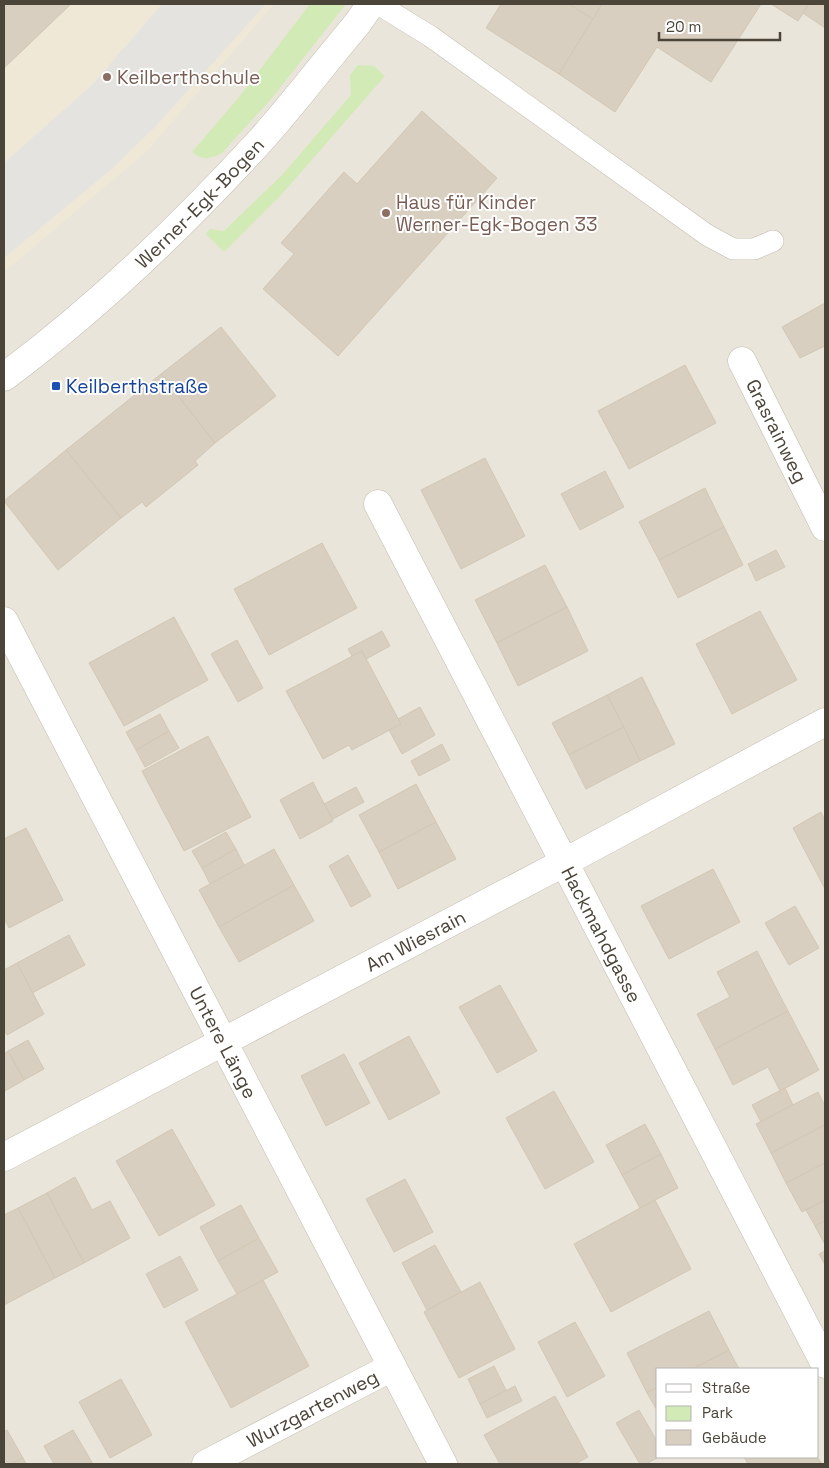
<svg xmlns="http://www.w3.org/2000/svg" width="829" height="1468" font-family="'Space Grotesk',sans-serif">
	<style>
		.residential { fill: #eae5da; fill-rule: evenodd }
		.education { fill: #efe8d6 }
		.green { fill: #d2eab5 }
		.parking { fill: #e5e3e0 }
		.building { fill: #d8cfc1; stroke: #d3c7b4 }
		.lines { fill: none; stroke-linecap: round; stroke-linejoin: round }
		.service-casing { stroke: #c2bbae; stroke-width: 22 }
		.minor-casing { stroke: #c2bbae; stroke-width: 29 }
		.service { stroke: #fff; stroke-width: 21 }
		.minor { stroke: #fff; stroke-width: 28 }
		.education-dot { fill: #8d6e63; stroke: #fff; stroke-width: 2 }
		.transit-dot { fill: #1a4fb4; stroke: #fff; stroke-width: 2 }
		.labels { text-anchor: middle; stroke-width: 4; stroke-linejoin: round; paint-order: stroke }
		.education-label { font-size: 19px; fill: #785e54; stroke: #fff; text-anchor: start }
		.street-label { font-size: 19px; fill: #4b4439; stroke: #fff }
		.transit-label { font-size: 19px; fill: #164399; stroke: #fff; text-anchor: start }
	</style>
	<rect width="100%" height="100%" fill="#f6f3ec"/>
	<path class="residential" d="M 4,4 L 825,4 L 825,1464 L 4,1464 ZM 658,1369 L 818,1369 L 818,1457 L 658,1457 Z"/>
	<polygon class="education" points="4,4 274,4 147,151 4,272"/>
	<g class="green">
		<path d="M 310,4 L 346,4 L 272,98 L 222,153 C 210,159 202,161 192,152 L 240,96 Z"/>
		<polygon points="358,65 374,66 385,76 282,194 224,252 206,234 210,229 224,231 282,175 351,95 350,75"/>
	</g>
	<polygon class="parking" points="162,4 266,4 156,126 114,167 4,258 4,163 93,84"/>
	<g class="building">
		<polygon points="4,4 71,4 4,68"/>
		<polygon points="501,4 569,4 593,19 559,74 486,28"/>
		<polygon points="569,4 602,4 593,19"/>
		<polygon points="602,4 761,4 711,82 657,47 615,112 559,74"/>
		<polygon points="771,4 809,4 798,21"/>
		<polygon points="809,4 825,4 825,28 803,13"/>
		<polygon points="422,111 497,178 338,356 263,289 294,254 281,243 344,172 357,184"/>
		<polygon points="825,303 825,346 800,358 782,327"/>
		<polygon points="221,327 276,396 215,443 161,374"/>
		<polygon points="685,365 716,423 629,469 598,411"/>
		<polygon points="161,374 215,443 195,461 198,465 146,507 142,502 121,518 66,450"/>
		<polygon points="66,450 121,518 58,570 4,501"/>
		<polygon points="485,458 525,536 461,569 421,490"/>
		<polygon points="605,471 624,507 580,530 561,494"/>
		<polygon points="705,488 724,527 659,560 639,522"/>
		<polygon points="724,527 743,565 678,598 659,560"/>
		<polygon points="322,543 357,608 269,655 234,589"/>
		<polygon points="776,550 785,567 756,581 748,564"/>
		<polygon points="545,565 567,607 497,643 475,600"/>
		<polygon points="567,607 588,651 518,686 497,643"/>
		<polygon points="760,611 797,680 732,714 696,644"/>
		<polygon points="174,617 208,680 124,726 89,663"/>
		<polygon points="382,631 390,646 366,659 362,651 352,656 348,649"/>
		<polygon points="237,640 263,688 238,702 211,654"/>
		<polygon points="362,651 401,724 352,750 349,745 323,759 286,691"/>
		<polygon points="642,677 675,744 640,761 607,695"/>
		<polygon points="607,695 624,727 569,755 552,723"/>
		<polygon points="420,707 435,735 402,754 389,730 401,724 398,719"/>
		<polygon points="160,714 169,731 136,750 126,732"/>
		<polygon points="624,727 640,761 586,789 569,755"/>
		<polygon points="169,731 179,748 145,767 136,750"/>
		<polygon points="208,736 251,817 184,851 142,771"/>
		<polygon points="442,744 450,760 419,776 411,761"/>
		<polygon points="313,782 333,821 300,839 280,800"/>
		<polygon points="416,784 436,822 379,852 359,815"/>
		<polygon points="356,787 364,802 333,819 324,804"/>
		<polygon points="821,812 825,821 825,889 793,828"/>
		<polygon points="436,822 456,859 398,889 379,852"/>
		<polygon points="26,828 63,900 9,928 4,918 4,839"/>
		<polygon points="226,832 236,849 202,868 192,851"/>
		<polygon points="236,849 244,865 210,884 202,868"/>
		<polygon points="274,849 294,885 219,927 199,890"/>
		<polygon points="348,855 371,896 351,907 329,866"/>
		<polygon points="713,869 740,922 669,959 641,906"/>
		<polygon points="294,885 314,921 239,962 219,927"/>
		<polygon points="795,906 819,948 789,965 765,923"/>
		<polygon points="69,935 85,965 32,993 17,963"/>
		<polygon points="757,951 788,1011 715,1049 697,1014 730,997 717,972"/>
		<polygon points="17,963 44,1014 7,1035 4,1029 4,970"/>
		<polygon points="500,985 537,1051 497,1073 459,1007"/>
		<polygon points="788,1011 819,1070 780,1091 768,1067 733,1085 715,1049"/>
		<polygon points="409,1036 440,1093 389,1120 359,1063"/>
		<polygon points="28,1040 44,1069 24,1080 8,1051"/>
		<polygon points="8,1051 24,1080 5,1091 4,1054"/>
		<polygon points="344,1054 370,1103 326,1126 301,1076"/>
		<polygon points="785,1088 793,1105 761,1122 752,1105"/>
		<polygon points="554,1091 594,1162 545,1189 506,1118"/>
		<polygon points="818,1092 825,1106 825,1125 771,1153 756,1124"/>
		<polygon points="645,1124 661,1154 622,1175 606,1145"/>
		<polygon points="825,1125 825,1163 786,1183 771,1153"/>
		<polygon points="172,1129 215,1205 159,1236 116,1161"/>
		<polygon points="661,1154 678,1188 640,1208 622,1175"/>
		<polygon points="825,1163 825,1200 802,1212 786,1183"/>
		<polygon points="75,1177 92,1210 110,1201 130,1238 84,1263 47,1193"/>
		<polygon points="405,1179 433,1232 394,1252 366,1199"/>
		<polygon points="47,1193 84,1263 55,1278 18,1208"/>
		<polygon points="655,1200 691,1269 611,1312 574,1244"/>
		<polygon points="825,1200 825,1221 815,1226 806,1210"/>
		<polygon points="241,1205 259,1238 218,1261 200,1227"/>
		<polygon points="18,1208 55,1278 4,1305 4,1215"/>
		<polygon points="825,1221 825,1242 824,1243 815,1226"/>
		<polygon points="259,1238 278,1272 237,1294 218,1261"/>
		<polygon points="435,1245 461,1292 427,1310 402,1263"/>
		<polygon points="825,1251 825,1265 819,1254"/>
		<polygon points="180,1256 198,1290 164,1308 146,1274"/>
		<polygon points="263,1280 309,1366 231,1408 185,1322"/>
		<polygon points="480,1282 515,1349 459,1378 424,1312"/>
		<polygon points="709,1311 729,1350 693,1369 658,1369 658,1387 647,1393 627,1353"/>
		<polygon points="575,1322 605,1376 567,1397 538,1342"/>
		<polygon points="729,1350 739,1369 693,1369"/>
		<polygon points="494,1366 506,1390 480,1404 468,1379"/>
		<polygon points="121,1379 152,1435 110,1458 79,1402"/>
		<polygon points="515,1386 522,1401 487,1418 480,1404"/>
		<polygon points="658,1387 658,1412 647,1393"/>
		<polygon points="555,1396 588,1457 575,1464 500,1464 484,1435"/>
		<polygon points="639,1410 658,1443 658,1457 659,1457 646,1464 640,1464 616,1423"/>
		<polygon points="7,1430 23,1458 11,1464 4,1464 4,1432"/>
		<polygon points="73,1430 93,1464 54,1464 44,1446"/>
		<polygon points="744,1457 817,1457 822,1464 748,1464"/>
		<polygon points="23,1458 26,1464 11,1464"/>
	</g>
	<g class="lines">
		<defs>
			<polyline id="service" points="378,4 430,36 707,235 733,249 754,249 773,241"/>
			<g id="minor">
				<path id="s1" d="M 742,361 L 825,527"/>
				<path id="s2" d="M 4,377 C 97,308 182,226 260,141 C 294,103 325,62 357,24 L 371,4"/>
				<path id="s3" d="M 378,504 L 825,1364"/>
				<path id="s4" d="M 4,621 L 443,1464"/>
				<path id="s5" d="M 4,1157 L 565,862 L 825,722"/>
				<path id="s6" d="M 206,1464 L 392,1367"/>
			</g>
		</defs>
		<use href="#service" class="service-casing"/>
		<use href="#minor" class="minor-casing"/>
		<use href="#service" class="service"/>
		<use href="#minor" class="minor"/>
	</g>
	<g class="education-dot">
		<circle cx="107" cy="77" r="5"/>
		<circle cx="386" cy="213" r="5"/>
	</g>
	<rect class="transit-dot" x="51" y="381" width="10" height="10" rx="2.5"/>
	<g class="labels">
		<g class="education-label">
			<text x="117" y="84">Keilberthschule</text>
			<text x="396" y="209">Haus für Kinder<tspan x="396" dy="22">Werner-Egk-Bogen 33</tspan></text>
		</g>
		<g class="street-label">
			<text dy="7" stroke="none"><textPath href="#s2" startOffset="262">Werner-Egk-Bogen</textPath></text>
			<text dy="7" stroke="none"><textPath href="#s1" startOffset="78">Grasrainweg</textPath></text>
			<text dy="7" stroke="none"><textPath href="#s3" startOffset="485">Hackmahdgasse</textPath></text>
			<text dy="7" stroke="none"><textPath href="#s5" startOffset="465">Am Wiesrain</textPath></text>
			<text dy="7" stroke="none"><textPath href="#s4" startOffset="475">Untere Länge</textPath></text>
			<text dy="7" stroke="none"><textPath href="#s6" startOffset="120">Wurzgartenweg</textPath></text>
		</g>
		<g class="transit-label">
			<text x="66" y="393">Keilberthstraße</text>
		</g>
	</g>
	<rect width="829" height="1468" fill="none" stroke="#4b4439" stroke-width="10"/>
	<rect x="656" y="1368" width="162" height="90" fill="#ffffff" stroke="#b7b4b0"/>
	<rect x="666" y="1384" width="25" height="8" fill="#ffffff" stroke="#b7b4b0"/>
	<text x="702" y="1393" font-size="15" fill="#4b4439">Straße</text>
	<rect x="666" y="1406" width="25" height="15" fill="#d2eab5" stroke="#b7b4b0"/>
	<text x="702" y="1418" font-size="15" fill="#4b4439">Park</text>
	<rect x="666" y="1430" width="25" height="15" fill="#d8cfc1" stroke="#b7b4b0"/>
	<text x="702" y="1443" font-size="15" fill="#4b4439">Gebäude</text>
	<path d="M659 32v8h121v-8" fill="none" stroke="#4b4439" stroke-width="2.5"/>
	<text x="666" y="32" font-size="15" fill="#4b4439" stroke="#ffffff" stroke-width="4" paint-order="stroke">20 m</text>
</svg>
